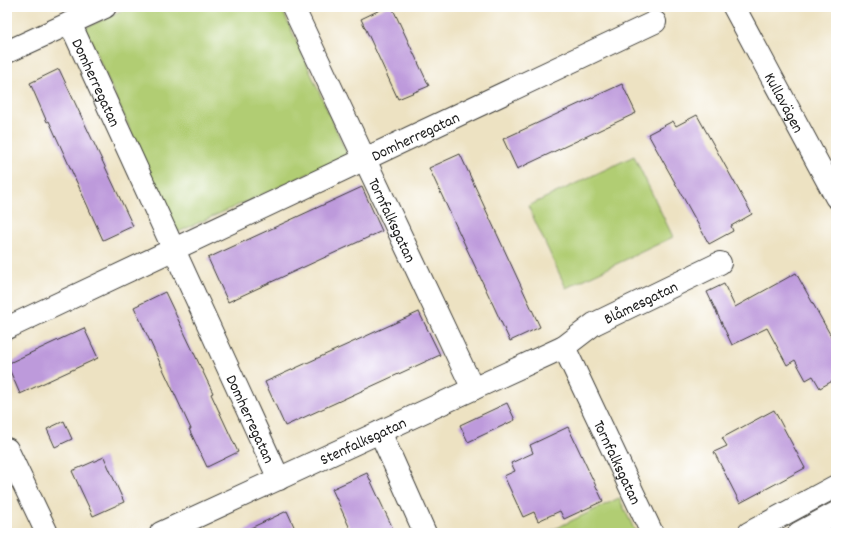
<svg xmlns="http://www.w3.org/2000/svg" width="843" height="540" font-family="Dekko,sans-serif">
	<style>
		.green { fill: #b1cd73; stroke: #667448 }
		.building { fill: #bd9adb }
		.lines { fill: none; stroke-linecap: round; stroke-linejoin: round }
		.minor-casing { stroke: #3b3a35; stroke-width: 24 }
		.tertiary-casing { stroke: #3b3a35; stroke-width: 24 }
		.minor { stroke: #fff; stroke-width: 22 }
		.tertiary { stroke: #fff; stroke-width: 22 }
		.labels { text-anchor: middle; stroke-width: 4; stroke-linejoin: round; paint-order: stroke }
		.street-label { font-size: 16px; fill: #1c1c1c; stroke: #fff }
	</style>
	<rect width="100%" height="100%" fill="#fff"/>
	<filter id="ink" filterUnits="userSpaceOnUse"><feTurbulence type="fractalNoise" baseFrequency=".025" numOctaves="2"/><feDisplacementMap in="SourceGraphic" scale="8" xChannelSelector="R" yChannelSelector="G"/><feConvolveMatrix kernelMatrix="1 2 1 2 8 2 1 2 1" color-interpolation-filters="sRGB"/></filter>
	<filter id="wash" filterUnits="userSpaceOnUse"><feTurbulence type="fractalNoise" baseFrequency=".012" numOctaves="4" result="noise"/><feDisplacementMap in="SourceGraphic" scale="16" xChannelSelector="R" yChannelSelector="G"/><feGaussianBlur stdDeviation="0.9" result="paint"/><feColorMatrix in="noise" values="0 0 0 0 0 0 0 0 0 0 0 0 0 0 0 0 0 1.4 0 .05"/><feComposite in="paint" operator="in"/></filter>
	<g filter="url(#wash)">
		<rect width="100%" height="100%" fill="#ede2c2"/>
		<g class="green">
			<polygon points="131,7 281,7 348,156 176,233 85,28"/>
			<polygon points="634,156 673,237 566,288 528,206"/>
			<polygon points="619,498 636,533 546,533"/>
		</g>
		<g id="blocks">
			<g class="building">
				<polygon points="386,7 392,7 429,86 398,99 361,19"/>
				<polygon points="59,69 133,226 103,240 49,121 47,122 30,83"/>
				<polygon points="622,84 636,113 517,169 503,139"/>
				<polygon points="697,115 752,214 731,226 733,231 709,244 648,134 673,121 676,126"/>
				<polygon points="460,154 540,327 510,341 429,168"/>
				<polygon points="362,187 382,231 228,302 208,258"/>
				<polygon points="796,273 836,345 836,379 820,388 813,376 806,380 795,360 787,365 767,328 732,345 707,292 724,284 735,307"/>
				<polygon points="165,292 213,393 211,394 238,452 207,467 189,429 191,429 134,307"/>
				<polygon points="419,312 440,355 285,426 265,382"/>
				<polygon points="84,328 98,358 20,394 7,364"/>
				<polygon points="507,403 515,420 468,442 460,425"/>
				<polygon points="774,410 805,468 740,503 714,452 727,446 722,438"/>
				<polygon points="64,421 72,439 55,447 47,429"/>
				<polygon points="568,427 603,501 564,519 560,511 538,521 534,512 523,517 504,476 515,471 511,463 533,453 530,445"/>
				<polygon points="104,457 124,502 93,516 72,471"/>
				<polygon points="367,473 395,533 352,533 332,489"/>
				<polygon points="287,511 297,533 240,533"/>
			</g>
		</g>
	</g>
	<g filter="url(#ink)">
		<use href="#blocks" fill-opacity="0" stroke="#3b3a35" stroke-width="1"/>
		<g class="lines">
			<defs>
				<g id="minor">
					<path id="s1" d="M 293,7 L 473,389"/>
					<path id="s2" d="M 70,23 L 279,479"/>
					<polyline points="7,52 105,7"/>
					<path id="s3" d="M 7,328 L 655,22"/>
					<path id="s4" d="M 564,347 L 652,533"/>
					<polyline points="380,432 425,533"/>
					<polyline points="7,449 47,533"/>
					<path id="s5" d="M 161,533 L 564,347 L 594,324 L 720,263"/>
					<polyline points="749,533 836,486"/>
					<polyline points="799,533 836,513"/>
				</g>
				<g id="tertiary">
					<path id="s6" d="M 734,7 L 836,197"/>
				</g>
			</defs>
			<use href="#minor" class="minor-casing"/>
			<use href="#tertiary" class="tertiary-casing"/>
			<use href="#minor" class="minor"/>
			<use href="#tertiary" class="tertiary"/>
		</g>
	</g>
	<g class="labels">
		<g class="street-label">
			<text dy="6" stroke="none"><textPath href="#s2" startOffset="65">Domherregatan</textPath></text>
			<text dy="6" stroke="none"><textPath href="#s6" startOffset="108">Kullavägen</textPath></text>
			<text dy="6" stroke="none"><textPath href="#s3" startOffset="451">Domherregatan</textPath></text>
			<text dy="6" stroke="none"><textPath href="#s1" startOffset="235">Tornfalksgatan</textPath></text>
			<text dy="6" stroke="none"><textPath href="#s5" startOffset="533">Blåmesgatan</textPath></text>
			<text dy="6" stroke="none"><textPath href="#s2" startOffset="435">Domherregatan</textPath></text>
			<text dy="6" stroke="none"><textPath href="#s5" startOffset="222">Stenfalksgatan</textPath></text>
			<text dy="6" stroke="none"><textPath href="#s4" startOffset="127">Tornfalksgatan</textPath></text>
		</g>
	</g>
	<rect width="843" height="540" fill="none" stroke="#fff" stroke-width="24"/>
</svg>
